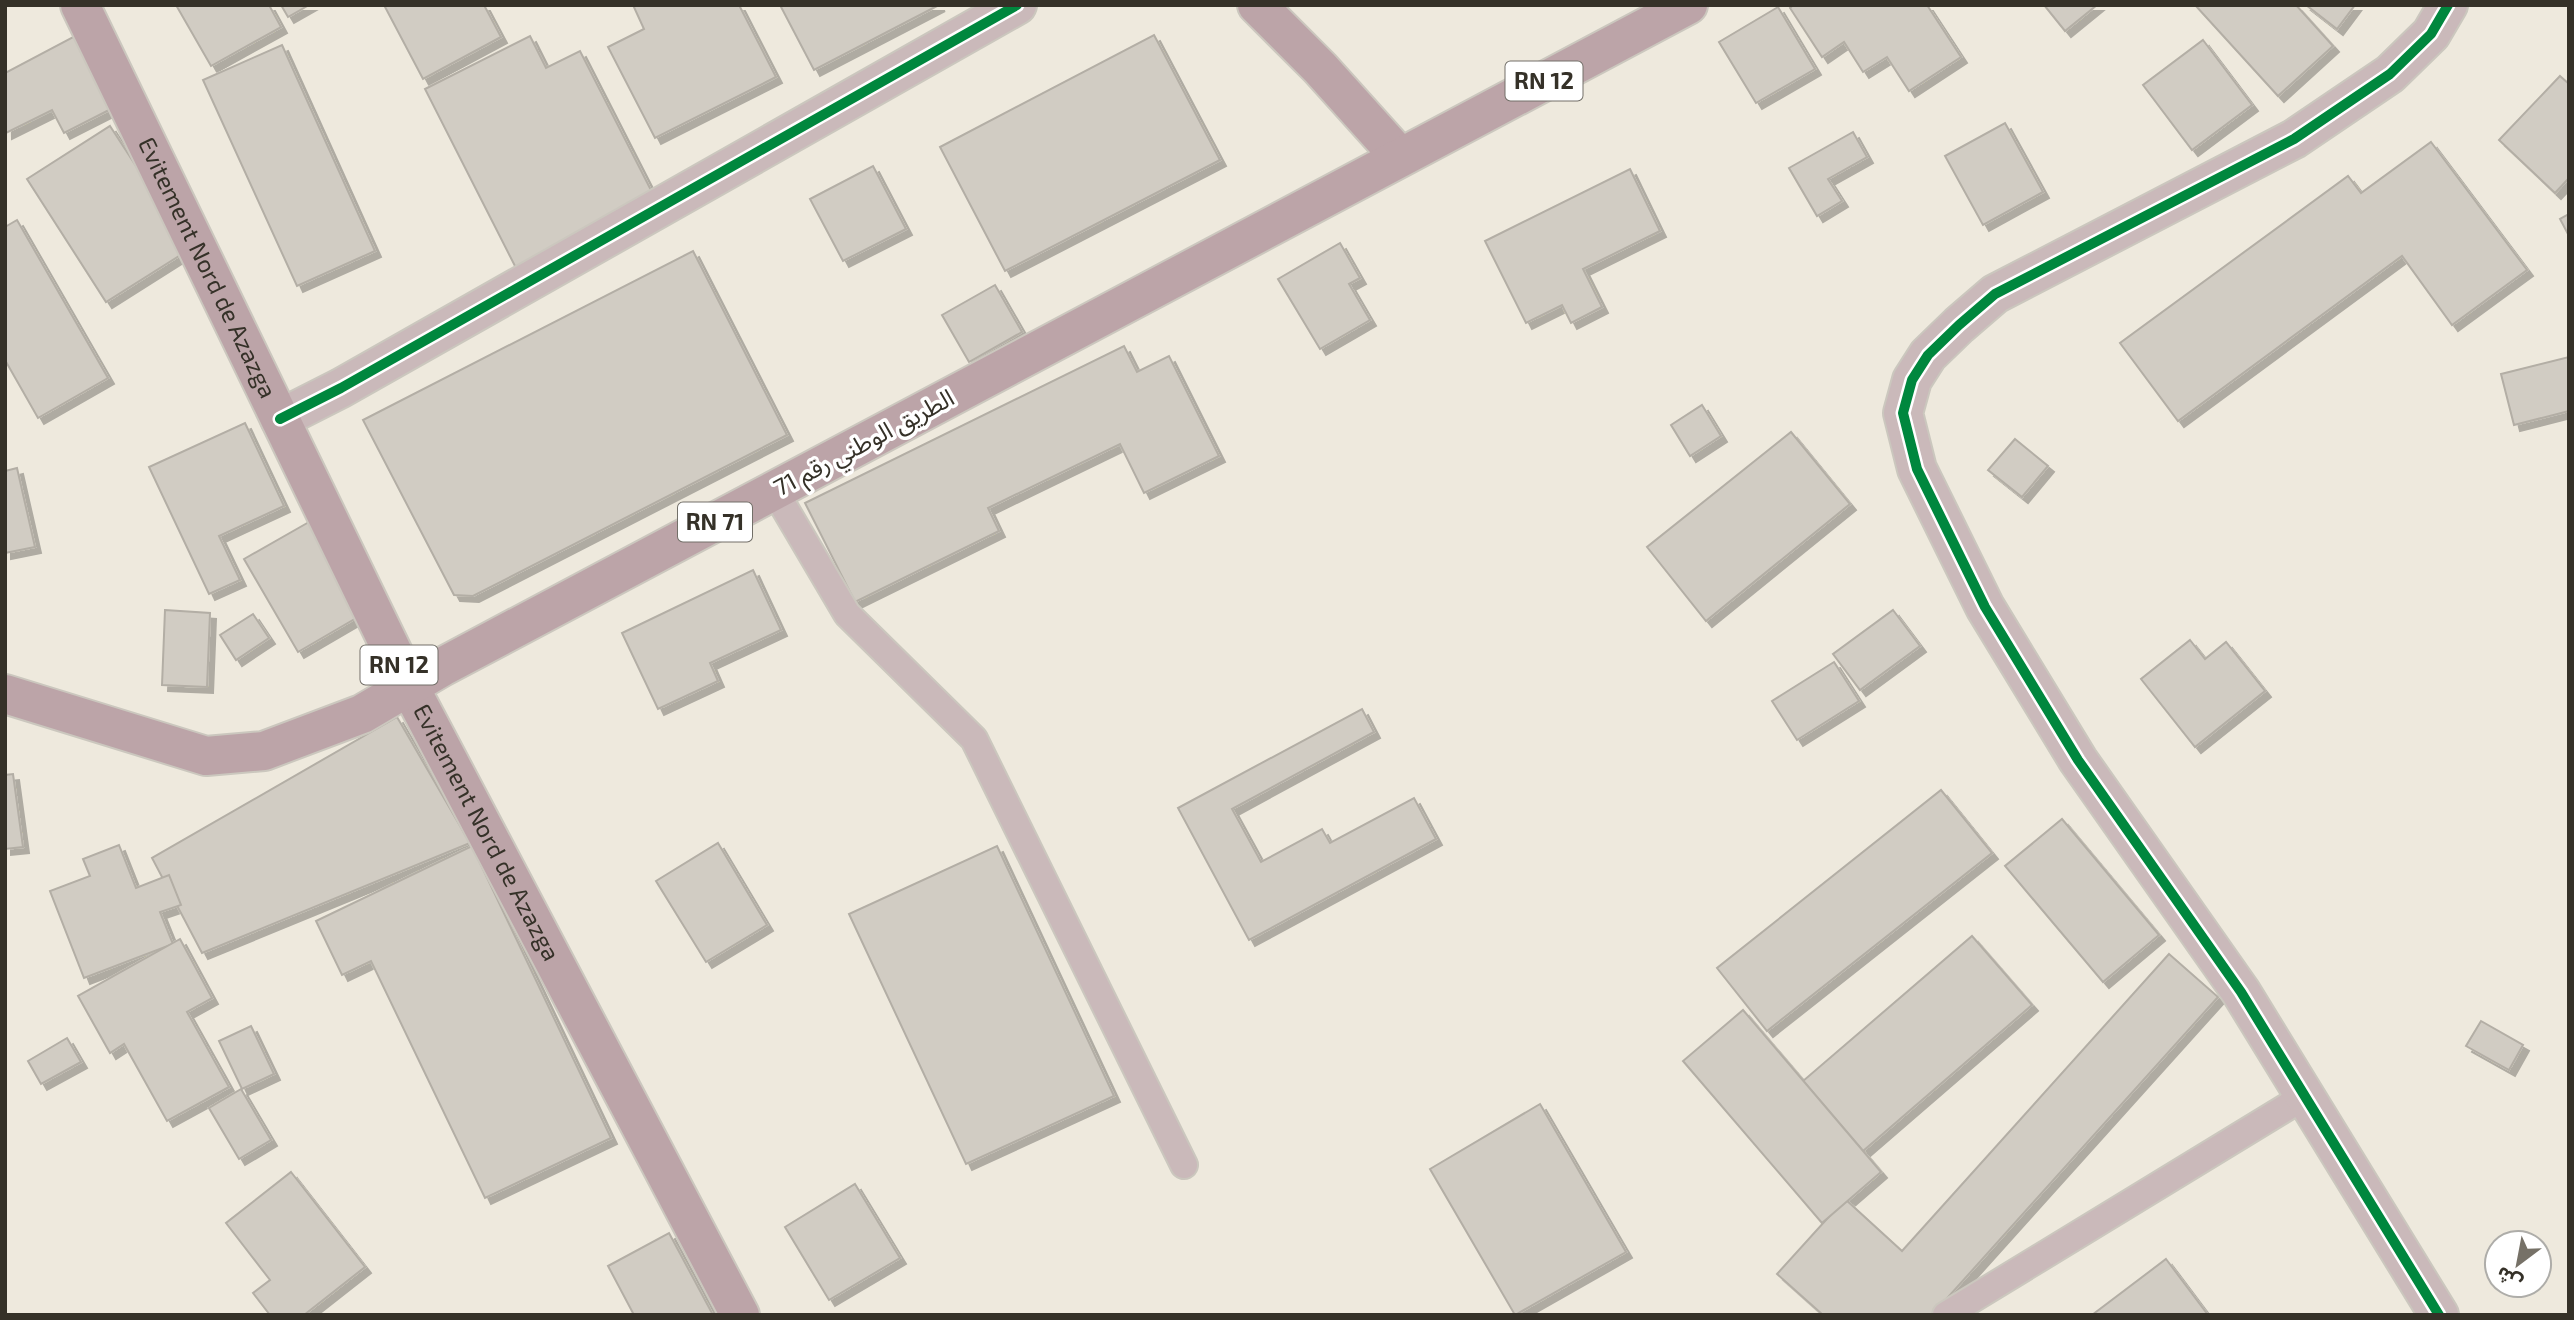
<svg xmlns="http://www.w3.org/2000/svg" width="2574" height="1320" font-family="'Exo 2','Noto Sans Arabic',sans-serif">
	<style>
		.building { fill: #d1ccc3; stroke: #b3aea5; stroke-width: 2; filter: url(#shadow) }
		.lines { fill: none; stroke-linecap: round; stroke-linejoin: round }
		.service-casing { stroke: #cbc7be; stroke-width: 30 }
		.minor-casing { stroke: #cbc7be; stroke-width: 42 }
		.primary-casing { stroke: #cbc7be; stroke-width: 42 }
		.service { stroke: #cab9ba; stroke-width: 26 }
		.minor { stroke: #cab9ba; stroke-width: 38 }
		.primary { stroke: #bca4a8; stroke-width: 38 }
		.cycleway-casing { stroke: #fff; stroke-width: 15 }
		.cycleway { stroke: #00873e; stroke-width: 10 }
		.labels { text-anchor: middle; stroke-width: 7; stroke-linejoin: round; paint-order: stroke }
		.shield { fill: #fff; stroke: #726f68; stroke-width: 2 }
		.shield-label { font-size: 23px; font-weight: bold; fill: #353128 }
		.street-label { font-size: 24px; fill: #353128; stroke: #fff }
	</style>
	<defs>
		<filter id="shadow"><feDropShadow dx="6" dy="6" stdDeviation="0" flood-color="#0004"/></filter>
	</defs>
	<rect width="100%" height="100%" fill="#eee9dd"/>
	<g class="building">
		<polygon points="176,5 269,5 281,27 211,66"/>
		<polygon points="281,5 309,5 288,17"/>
		<polygon points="384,5 484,5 501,37 423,79"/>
		<polygon points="633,5 739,5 776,77 655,138 608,47 644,29"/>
		<polygon points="780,5 939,5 814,70"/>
		<polygon points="1793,5 1927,5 1961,57 1909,91 1887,57 1863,72 1844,42 1822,57 1790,8"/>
		<polygon points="2044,5 2097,5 2065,31"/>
		<polygon points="2195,5 2296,5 2333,46 2278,96"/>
		<polygon points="2306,5 2355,5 2337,29"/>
		<polygon points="1778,7 1815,69 1756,103 1719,42"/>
		<polygon points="1154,35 1220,160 1005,271 940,147"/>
		<polygon points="75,36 113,108 64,133 52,110 6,133 5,73"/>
		<polygon points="530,36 546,68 580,51 656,200 517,270 425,89"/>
		<polygon points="2203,40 2252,105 2192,150 2143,85"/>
		<polygon points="282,45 375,251 297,286 203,80"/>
		<polygon points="2560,76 2569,84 2569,178 2555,193 2499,140"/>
		<polygon points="2005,123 2043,192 1983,225 1945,156"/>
		<polygon points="110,126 190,249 106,302 27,179"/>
		<polygon points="1853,132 1867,157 1828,179 1842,201 1817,216 1789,168"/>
		<polygon points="2431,142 2527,270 2452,325 2402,256 2178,421 2120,343 2348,176 2361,193"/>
		<polygon points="873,166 906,229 843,261 810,199"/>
		<polygon points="1630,169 1660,231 1583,269 1602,307 1571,323 1562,305 1526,323 1485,241"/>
		<polygon points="2569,214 2569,236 2560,219"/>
		<polygon points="17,220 108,378 38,418 5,360 5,227"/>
		<polygon points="1340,243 1360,278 1349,284 1370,320 1320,349 1278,279"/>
		<polygon points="693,251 787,435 473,596 454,595 363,420"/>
		<polygon points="995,285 1022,332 969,362 942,315"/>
		<polygon points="1124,346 1137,372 1169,356 1219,456 1144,493 1120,444 988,508 999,531 855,602 805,503"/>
		<polygon points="2569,357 2569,411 2514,425 2501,374"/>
		<polygon points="1702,405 1721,436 1690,456 1671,425"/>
		<polygon points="245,423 284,506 219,536 240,580 209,594 149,467"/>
		<polygon points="1791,432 1850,504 1706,621 1647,547"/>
		<polygon points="2015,439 2048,466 2022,497 1988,470"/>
		<polygon points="17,468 35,547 5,553 5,471"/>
		<polygon points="316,518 370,610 298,652 244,559"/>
		<polygon points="753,570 781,630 710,663 718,681 658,709 622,633"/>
		<polygon points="165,610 210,613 207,687 162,685"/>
		<polygon points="1893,610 1920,646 1860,690 1833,654"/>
		<polygon points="253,614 269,638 236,660 220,635"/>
		<polygon points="2190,640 2205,659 2226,642 2265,691 2195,747 2141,679"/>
		<polygon points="1834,662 1859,701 1797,740 1772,701"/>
		<polygon points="1362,709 1374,732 1232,809 1261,862 1322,829 1330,843 1414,798 1436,839 1249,940 1178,808"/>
		<polygon points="397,717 470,843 202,953 152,858"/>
		<polygon points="13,774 23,847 5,849 5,775"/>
		<polygon points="1941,790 1992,853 1767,1031 1717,968"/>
		<polygon points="2062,819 2159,935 2103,982 2005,866"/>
		<polygon points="718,843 767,925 706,962 656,881"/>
		<polygon points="119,845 136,888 169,875 181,905 160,912 173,944 84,978 50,891 90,876 83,859"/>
		<polygon points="472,846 611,1138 485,1198 371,961 342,975 316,921"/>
		<polygon points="997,846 1114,1096 966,1164 849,914"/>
		<polygon points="1972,936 2032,1005 1863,1151 1803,1081"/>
		<polygon points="180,939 212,998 187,1012 229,1087 167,1121 124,1044 110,1053 78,996"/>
		<polygon points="2169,954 2218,997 1932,1315 1823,1315 1777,1274 1845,1199 1902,1251"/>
		<polygon points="1743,1010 1881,1172 1822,1223 1683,1061"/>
		<polygon points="2481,1021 2523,1045 2509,1070 2466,1046"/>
		<polygon points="251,1026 274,1074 242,1089 219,1041"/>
		<polygon points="67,1038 81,1062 41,1084 28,1061"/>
		<polygon points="241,1089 271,1140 239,1159 209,1108"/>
		<polygon points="1540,1104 1626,1252 1515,1315 1430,1169"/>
		<polygon points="291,1172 365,1267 304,1315 270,1315 253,1293 270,1280 226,1223"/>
		<polygon points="855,1184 900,1258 829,1300 785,1227"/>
		<polygon points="669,1233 713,1315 634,1315 608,1266"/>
		<polygon points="2166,1259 2208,1315 2092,1315"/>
	</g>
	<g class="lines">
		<defs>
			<g id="service">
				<polyline points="774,490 847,614 974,739 1184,1165"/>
				<polyline points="1946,1315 2305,1096"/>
			</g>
			<g id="minor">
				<polyline points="280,419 341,388 1017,5"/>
				<polyline points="2439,1315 2241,992 2078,760 1985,607 1917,469 1903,413 1912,380 1928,355 1959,325 1995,294 2294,139 2390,74 2431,34 2448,5"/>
			</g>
			<g id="primary">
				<path id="s1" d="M 80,5 L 409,686 L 740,1315"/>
				<polyline points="1257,5 1320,68 1400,157"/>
				<polyline points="5,694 206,756 264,751 362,714 442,667 1688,5"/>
			</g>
		</defs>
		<use href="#service" class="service-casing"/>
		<use href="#minor" class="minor-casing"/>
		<use href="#primary" class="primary-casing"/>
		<use href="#service" class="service"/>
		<use href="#minor" class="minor"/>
		<use href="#primary" class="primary"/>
		<defs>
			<g id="cycleway">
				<polyline points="280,419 341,388 1017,5"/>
				<polyline points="2439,1315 2241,992 2078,760 1985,607 1917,469 1903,413 1912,380 1928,355 1959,325 1995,294 2294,139 2390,74 2431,34 2448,5"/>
			</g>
		</defs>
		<use href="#cycleway" class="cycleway-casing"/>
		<use href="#cycleway" class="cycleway"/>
	</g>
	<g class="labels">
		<g class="shield">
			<rect x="1505.5" y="61.5" width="77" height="39" rx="5"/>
			<rect x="678" y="502.5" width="74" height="39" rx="5"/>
			<rect x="360.5" y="645.5" width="77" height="39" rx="5"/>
		</g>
		<g class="shield-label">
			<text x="1544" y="89">RN 12</text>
			<text x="715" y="530">RN 71</text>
			<text x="399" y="673">RN 12</text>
		</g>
		<g class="street-label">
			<text dy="8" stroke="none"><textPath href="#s1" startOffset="292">Evitement Nord de Azazga</textPath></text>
			<text transform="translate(864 443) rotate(-28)" y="8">الطريق الوطني رقم 71</text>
			<text dy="8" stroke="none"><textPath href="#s1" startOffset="922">Evitement Nord de Azazga</textPath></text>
		</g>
	</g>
	<rect width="2574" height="1320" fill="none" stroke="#353128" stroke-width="14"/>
	<g transform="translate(2518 1264) rotate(212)"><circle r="33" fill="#ffffff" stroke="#aeada9" stroke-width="2"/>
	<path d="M0-5L12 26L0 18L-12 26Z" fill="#767167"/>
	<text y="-10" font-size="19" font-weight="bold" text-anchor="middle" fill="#353128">ش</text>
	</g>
</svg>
